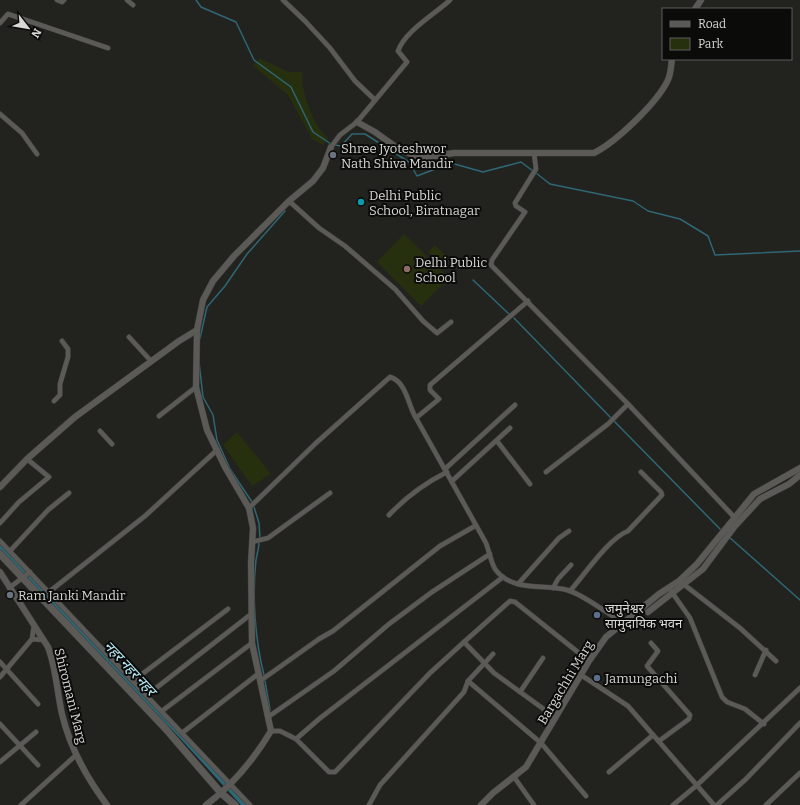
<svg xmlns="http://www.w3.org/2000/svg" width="800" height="805" font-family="Bitter,'Noto Sans Devanagari',serif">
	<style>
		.green { fill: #26300f }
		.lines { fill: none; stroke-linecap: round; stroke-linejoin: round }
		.stream { stroke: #2f6774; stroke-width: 1.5 }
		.canal { stroke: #2f6774; stroke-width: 4.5 }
		.minor-casing { stroke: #3d3c3a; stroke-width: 5.5 }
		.tertiary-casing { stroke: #3d3c3a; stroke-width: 7 }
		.secondary-casing { stroke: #3d3c3a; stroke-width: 8 }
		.minor { stroke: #5b5a57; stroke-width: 4.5 }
		.tertiary { stroke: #5b5a57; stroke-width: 6 }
		.secondary { stroke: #5b5a57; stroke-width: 7 }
		.worship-dot { fill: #6b7280; stroke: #0b0b0a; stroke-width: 1.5 }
		.culture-dot { fill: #0f9aa8; stroke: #0b0b0a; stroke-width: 1.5 }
		.education-dot { fill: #8d6e63; stroke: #0b0b0a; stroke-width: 1.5 }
		.service-dot { fill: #5c6f8a; stroke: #0b0b0a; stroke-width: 1.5 }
		.labels { text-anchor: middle; stroke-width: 4; stroke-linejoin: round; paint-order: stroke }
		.poi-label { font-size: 13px; fill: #d9d8d6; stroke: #0b0b0a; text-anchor: start }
		.street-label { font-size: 13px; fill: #d9d8d6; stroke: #0b0b0a }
		.water-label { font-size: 14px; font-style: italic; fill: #b9ecf9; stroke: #0b0b0a }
	</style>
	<rect width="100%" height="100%" fill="#22221f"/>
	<g class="green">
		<path d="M 259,58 L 289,72 L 302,72 C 303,78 302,83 303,87 C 307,105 314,126 328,138 L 323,145 L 312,139 L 288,95 L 253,66 Z"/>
		<polygon points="404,234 449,278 421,306 377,262"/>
		<polygon points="435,245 448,258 441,265 428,252"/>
		<polygon points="237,432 271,474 252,486 223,445"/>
	</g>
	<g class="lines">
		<g class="stream">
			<polyline points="196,0 201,7 236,22 254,60 291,87 313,132 331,144"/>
			<polyline points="335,145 341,146 352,134 365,134 409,162 417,176 451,163 483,172 521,162 533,171"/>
			<polyline points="536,173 550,184 633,201 648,211 680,219 708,236 715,255 800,251"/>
			<polyline points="473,280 509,314"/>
			<polyline points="514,318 611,418"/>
			<polyline points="200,338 207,307 225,286 247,254 285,211"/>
			<polyline points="199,362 203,397 213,415 217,440 230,469 252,502"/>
			<polyline points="614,421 720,529"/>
			<polyline points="254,507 259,523 260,538"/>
			<polyline points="729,537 800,600"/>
			<path d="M 259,542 C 259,548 257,554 256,560 C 252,596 255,640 264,675"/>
			<polyline points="265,681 270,710"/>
		</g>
		<polyline class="canal" points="0,547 181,736 244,805"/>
		<defs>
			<g id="minor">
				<polyline points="57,0 62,2 64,0"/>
				<polyline points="127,0 133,5"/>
				<polyline points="283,0 305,21 330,48 355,81 375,100"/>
				<polyline points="0,23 8,14 108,48"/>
				<polyline points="0,114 22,133 37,154"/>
				<path d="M 331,147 L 340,135 L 357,122 L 407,62 L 398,51 C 405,31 435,14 450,0"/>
				<polyline points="534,153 536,169 515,203 516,206 525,212 492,260 491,265 628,404 735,518"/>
				<polyline points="289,201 319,228 345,246 395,289 423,321 437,333 451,322"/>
				<path d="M 528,301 L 430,385 L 430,390 L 439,399 L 416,418 L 486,543 C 489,551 491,562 495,569 C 511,592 544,584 567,590 C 583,594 608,614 623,623"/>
				<polyline points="129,337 151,361"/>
				<polyline points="54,401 60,395 60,384 68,357 68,349 62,341"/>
				<polyline points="159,416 196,387"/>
				<polyline points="100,431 112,444"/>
				<polyline points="497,441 530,484"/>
				<polyline points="445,469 515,405"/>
				<polyline points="546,472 608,424 628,404"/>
				<polyline points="452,481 510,428"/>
				<path d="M 249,508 L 316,443 L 390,377 C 407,382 408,406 416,418"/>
				<path d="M 389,515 C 406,497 425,483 447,472"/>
				<polyline points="0,523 19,502 49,477 27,459"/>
				<polyline points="0,541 250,805"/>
				<polyline points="252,542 268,538 330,493"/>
				<polyline points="10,551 48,510 69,493"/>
				<polyline points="682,583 740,628 776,661"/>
				<polyline points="518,584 559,538 569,531"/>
				<polyline points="9,588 30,572"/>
				<polyline points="553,588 558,579 571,565"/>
				<path d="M 570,591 C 585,574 609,538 628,531 L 662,495 L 661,492 L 641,472"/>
				<polyline points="671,591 690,618 722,697 727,702 745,709 764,724"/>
				<polyline points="49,592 145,516 217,450"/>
				<polyline points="32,639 34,625"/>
				<polyline points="464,642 510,601 515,602 589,661"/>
				<polyline points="651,643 658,651 647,666 690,715 689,719 659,741"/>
				<polyline points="0,662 38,704"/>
				<polyline points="581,675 628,706 714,805"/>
				<polyline points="755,675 766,650"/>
				<polyline points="0,677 32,639 44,640"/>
				<polyline points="133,681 228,609"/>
				<polyline points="260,681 319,639 333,631 440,546 475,526"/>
				<polyline points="468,681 541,743 586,796"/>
				<polyline points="520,692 543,658"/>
				<polyline points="147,695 250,615"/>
				<polyline points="162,711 252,643"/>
				<polyline points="268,717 334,671 389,624 432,592 490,554"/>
				<polyline points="0,724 38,765"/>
				<polyline points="271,731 280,731 296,739 319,719 503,577"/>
				<polyline points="182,733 258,674"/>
				<polyline points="296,739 329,772 335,772 430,673 464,642 494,673 556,718"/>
				<polyline points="0,762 36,732"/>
				<polyline points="609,772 653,735"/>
				<polyline points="514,777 534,805"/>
				<polyline points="21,805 75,756"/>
				<polyline points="369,805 380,785 464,692 468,681 493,654"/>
				<polyline points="673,805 696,786 800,688"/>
				<polyline points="717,805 746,779 800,723"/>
				<polyline points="766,805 800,773"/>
			</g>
			<g id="tertiary">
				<polyline points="695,9 701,0"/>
				<path d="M 357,122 L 375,132 L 400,150 L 422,158 L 454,153 L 594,153 C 616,142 657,103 668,80 C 671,73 671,66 672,59"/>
				<polyline points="0,487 27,459 75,417 179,341 197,330"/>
				<path d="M 0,572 L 48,647 C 56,668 57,692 62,714 C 70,748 86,777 107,805"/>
				<polyline points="648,612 703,569 735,526 760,499 789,484 800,475"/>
				<path d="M 206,805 C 233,785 254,759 271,731 L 252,643 L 251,563 L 253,528 L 249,508 L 225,467 L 207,430 L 196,387 L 197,330 L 203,300 L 213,281 L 234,256 L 289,201 L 313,181 L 323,168 L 331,147"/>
				<polyline points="481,805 493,793 526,767 589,661 606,637 659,594 679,581 697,564 754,494 800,468"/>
			</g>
			<polyline id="secondary" points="0,554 165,728 221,793 235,805"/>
		</defs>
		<use href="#minor" class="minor-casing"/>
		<use href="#tertiary" class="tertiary-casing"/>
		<use href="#secondary" class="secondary-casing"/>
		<use href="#minor" class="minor"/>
		<use href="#tertiary" class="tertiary"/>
		<use href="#secondary" class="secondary"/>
	</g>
	<g class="worship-dot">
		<circle cx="333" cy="155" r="4"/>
		<circle cx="10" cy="595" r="4"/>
	</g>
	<circle class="culture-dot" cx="361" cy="202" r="4"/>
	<circle class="education-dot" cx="407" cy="269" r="4"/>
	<g class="service-dot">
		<circle cx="597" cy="615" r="4"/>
		<circle cx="597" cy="678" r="4"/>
	</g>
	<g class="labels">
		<g class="poi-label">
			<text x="341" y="153">Shree Jyoteshwor<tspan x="341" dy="15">Nath Shiva Mandir</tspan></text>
			<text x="369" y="200">Delhi Public<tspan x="369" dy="15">School, Biratnagar</tspan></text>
			<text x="415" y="267">Delhi Public<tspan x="415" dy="15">School</tspan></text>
			<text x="18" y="600">Ram Janki Mandir</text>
			<text x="605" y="613">जमुनेश्वर<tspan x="605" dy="15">सामुदायिक भवन</tspan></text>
			<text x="605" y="683">Jamungachi</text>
		</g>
		<g class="street-label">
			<text transform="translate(565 682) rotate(-59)" y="5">Bargachhi Marg</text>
			<text transform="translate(71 696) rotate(76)" y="5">Shiromani Marg</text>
		</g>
		<g class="water-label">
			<text transform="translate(130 668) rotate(47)" y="5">नहर नहर नहर</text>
		</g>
	</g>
	<rect x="662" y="8" width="130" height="52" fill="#0b0b0a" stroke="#5d5d5c"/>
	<rect x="670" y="21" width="20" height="6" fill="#5b5a57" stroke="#5d5d5c"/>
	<text x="698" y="28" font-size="12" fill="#d9d8d6">Road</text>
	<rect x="670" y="38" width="20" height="12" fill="#26300f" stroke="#5d5d5c"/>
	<text x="698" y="48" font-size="12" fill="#d9d8d6">Park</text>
	<g transform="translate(28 28) rotate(121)" stroke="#0b0b0a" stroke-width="3" paint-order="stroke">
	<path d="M0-3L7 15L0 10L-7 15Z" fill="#d9d8d6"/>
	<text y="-6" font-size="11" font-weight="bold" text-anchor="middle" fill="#d9d8d6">N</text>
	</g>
</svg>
